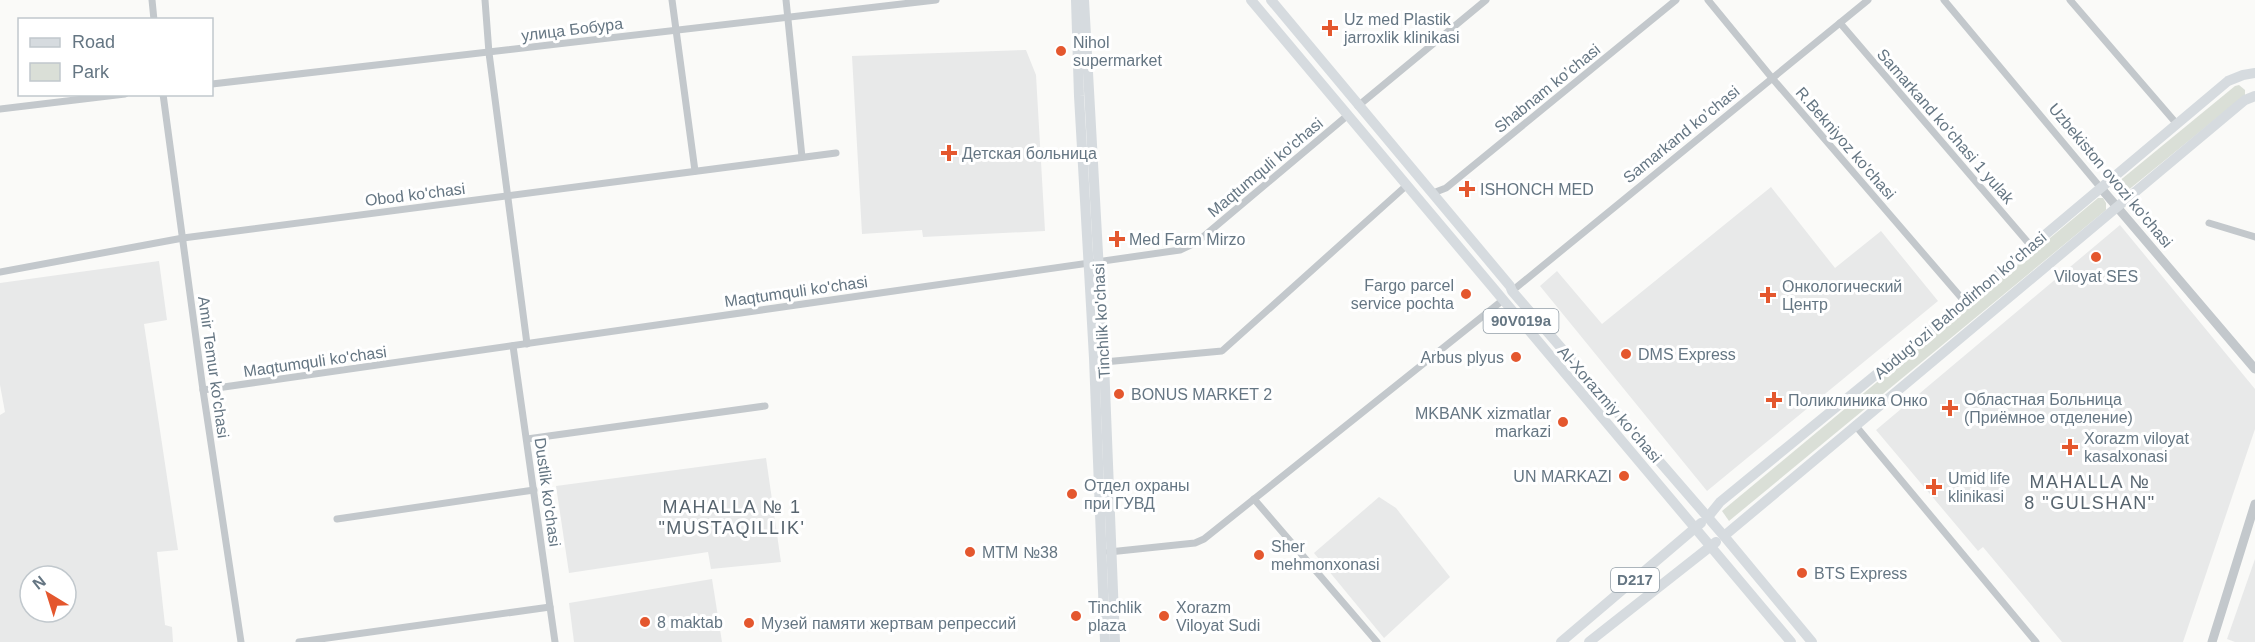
<svg xmlns="http://www.w3.org/2000/svg" width="2255" height="642" font-family="Helvetica,sans-serif">
	<style>
		.built { fill: #e8e9e9; fill-rule: evenodd }
		.green { fill: #dadfd7 }
		.lines { fill: none; stroke-linecap: round; stroke-linejoin: round }
		.minor { stroke: #c3c8cc; stroke-width: 7 }
		.tertiary { stroke: #c3c8cc; stroke-width: 9 }
		.secondary { stroke: #d6dbdf; stroke-width: 10 }
		.primary { stroke: #d6dbdf; stroke-width: 10 }
		.poi-dot { fill: #e4572e; stroke: #fff; stroke-width: 2 }
		.labels { text-anchor: middle; stroke-width: 6; stroke-linejoin: round; paint-order: stroke }
		.shield { fill: #fff; stroke: #939fa8; stroke-width: 1.5 }
		.shield-label { font-size: 15px; font-weight: bold; fill: #657683 }
		.poi-label { font-size: 16px; fill: #657683; stroke: #fff; text-anchor: start }
		.street-label { font-size: 16px; fill: #657683; stroke: #fff }
		.neighbourhood-label { font-size: 18px; letter-spacing: 1.5px; fill: #57646e; stroke: #fff }
	</style>
	<rect width="100%" height="100%" fill="#fafaf8"/>
	<g class="built">
		<polygon points="1026,50 1036,75 1045,231 923,237 922,230 862,234 852,56"/>
		<polygon points="1771,187 1835,268 1881,231 1938,301 1707,491 1540,286 1557,271 1602,324"/>
		<polygon points="2120,225 2255,389 2255,429 2183,642 2062,642 1983,547 1978,551 1876,430"/>
		<path d="M 159,261 L 167,320 L 144,324 L 178,550 L 157,552 L 165,625 L 172,627 L 173,642 L 0,642 L 0,415 L 5,412 L 0,385 L 0,283 ZM 30,576 L 66,576 L 66,612 L 30,612 Z"/>
		<polygon points="766,458 781,562 711,569 708,552 569,573 556,486"/>
		<polygon points="1379,497 1396,508 1450,577 1384,638 1314,553"/>
		<polygon points="2255,559 2255,642 2235,642 2227,639"/>
		<polygon points="712,579 722,642 574,642 569,603"/>
	</g>
	<g class="green">
		<polygon points="2239,85 2245,90 2245,95 2121,196 2117,196 2112,187 2235,86"/>
		<polygon points="2098,198 2103,198 2106,203 2106,210 1729,521 1722,511"/>
	</g>
	<g class="lines">
		<g class="minor">
			<polyline points="152,0 154,20"/>
			<polyline points="485,0 489,53 527,344"/>
			<polyline points="672,0 695,171"/>
			<polyline points="786,0 802,157"/>
			<polyline points="1708,0 1772,78 1965,302"/>
			<polyline points="1944,0 2100,187"/>
			<polyline points="2070,0 2176,123"/>
			<polyline points="1840,23 2031,246"/>
			<polyline points="212,84 936,0"/>
			<polyline points="163,94 203,390 241,642"/>
			<polyline points="1358,106 1486,0"/>
			<polyline points="0,109 125,94"/>
			<polyline points="1433,193 1446,188 1676,0"/>
			<polyline points="2209,223 2255,237"/>
			<polyline points="0,272 183,238 836,153"/>
			<polyline points="1512,291 1868,0"/>
			<polyline points="513,346 555,642"/>
			<polyline points="1104,362 1222,351 1407,185"/>
			<polyline points="203,390 1180,250 1197,242 1348,115"/>
			<polyline points="1855,425 2036,642"/>
			<polyline points="527,439 765,406"/>
			<polyline points="1254,499 1377,642"/>
			<polyline points="337,519 534,490"/>
			<polyline points="1109,552 1195,543 1204,539 1503,300"/>
			<polyline points="299,642 550,607"/>
		</g>
		<g class="tertiary">
			<polyline points="2100,187 2255,369"/>
			<polyline points="2212,642 2255,504"/>
		</g>
		<g class="secondary">
			<polyline points="1076,0 1079,96 1094,358 1105,642"/>
			<polyline points="1084,0 1104,362 1115,642"/>
			<polyline points="1708,517 1720,502 1965,302 2228,81 2243,75 2255,73"/>
			<polyline points="1724,536 2245,100 2255,96"/>
		</g>
		<g class="primary">
			<polyline points="1251,0 1791,642"/>
			<polyline points="1271,0 1510,286 1512,291 1724,536 1812,642"/>
			<polyline points="1561,642 1701,523"/>
			<polyline points="1589,642 1716,542"/>
		</g>
	</g>
	<g class="poi-dot">
		<path d="M1327 19h6v6h6v6h-6v6h-6v-6h-6v-6h6z"/>
		<circle cx="1061" cy="51" r="6"/>
		<path d="M946 144h6v6h6v6h-6v6h-6v-6h-6v-6h6z"/>
		<path d="M1464 180h6v6h6v6h-6v6h-6v-6h-6v-6h6z"/>
		<path d="M1114 230h6v6h6v6h-6v6h-6v-6h-6v-6h6z"/>
		<circle cx="2096" cy="257" r="6"/>
		<circle cx="1466" cy="294" r="6"/>
		<path d="M1765 286h6v6h6v6h-6v6h-6v-6h-6v-6h6z"/>
		<circle cx="1626" cy="354" r="6"/>
		<circle cx="1516" cy="357" r="6"/>
		<circle cx="1119" cy="394" r="6"/>
		<path d="M1771 391h6v6h6v6h-6v6h-6v-6h-6v-6h6z"/>
		<path d="M1947 399h6v6h6v6h-6v6h-6v-6h-6v-6h6z"/>
		<circle cx="1563" cy="422" r="6"/>
		<path d="M2067 438h6v6h6v6h-6v6h-6v-6h-6v-6h6z"/>
		<circle cx="1624" cy="476" r="6"/>
		<path d="M1931 478h6v6h6v6h-6v6h-6v-6h-6v-6h6z"/>
		<circle cx="1072" cy="494" r="6"/>
		<circle cx="970" cy="552" r="6"/>
		<circle cx="1259" cy="555" r="6"/>
		<circle cx="1802" cy="573" r="6"/>
		<circle cx="1076" cy="616" r="6"/>
		<circle cx="1164" cy="616" r="6"/>
		<circle cx="645" cy="622" r="6"/>
		<circle cx="749" cy="623" r="6"/>
	</g>
	<g class="labels">
		<g class="shield">
			<rect x="1483.5" y="309" width="75" height="24" rx="4.5"/>
			<rect x="1611" y="568" width="48" height="24" rx="4.5"/>
		</g>
		<g class="shield-label">
			<text x="1521" y="326">90V019a</text>
			<text x="1635" y="585">D217</text>
		</g>
		<g class="poi-label">
			<text x="1344" y="25">Uz med Plastik<tspan x="1344" dy="18">jarroxlik klinikasi</tspan></text>
			<text x="1073" y="48">Nihol<tspan x="1073" dy="18">supermarket</tspan></text>
			<text x="962" y="159">Детская больница</text>
			<text x="1480" y="195">ISHONCH MED</text>
			<text x="1129" y="245">Med Farm Mirzo</text>
			<text x="2096" y="282" text-anchor="middle">Viloyat SES</text>
			<text x="1454" y="291" text-anchor="end">Fargo parcel<tspan x="1454" dy="18">service pochta</tspan></text>
			<text x="1782" y="292">Онкологический<tspan x="1782" dy="18">Центр</tspan></text>
			<text x="1638" y="360">DMS Express</text>
			<text x="1504" y="363" text-anchor="end">Arbus plyus</text>
			<text x="1131" y="400">BONUS MARKET 2</text>
			<text x="1964" y="405">Областная Больница<tspan x="1964" dy="18">(Приёмное отделение)</tspan></text>
			<text x="1788" y="406">Поликлиника Онко</text>
			<text x="1551" y="419" text-anchor="end">MKBANK xizmatlar<tspan x="1551" dy="18">markazi</tspan></text>
			<text x="2084" y="444">Xorazm viloyat<tspan x="2084" dy="18">kasalxonasi</tspan></text>
			<text x="1612" y="482" text-anchor="end">UN MARKAZI</text>
			<text x="1948" y="484">Umid life<tspan x="1948" dy="18">klinikasi</tspan></text>
			<text x="1084" y="491">Отдел охраны<tspan x="1084" dy="18">при ГУВД</tspan></text>
			<text x="1271" y="552">Sher<tspan x="1271" dy="18">mehmonxonasi</tspan></text>
			<text x="982" y="558">МТМ №38</text>
			<text x="1814" y="579">BTS Express</text>
			<text x="1088" y="613">Tinchlik<tspan x="1088" dy="18">plaza</tspan></text>
			<text x="1176" y="613">Xorazm<tspan x="1176" dy="18">Viloyat Sudi</tspan></text>
			<text x="657" y="628">8 maktab</text>
			<text x="761" y="629">Музей памяти жертвам репрессий</text>
		</g>
		<g class="street-label">
			<text transform="translate(572 29) rotate(-7)" y="6">улица Бобура</text>
			<text transform="translate(1547 88) rotate(-39)" y="6">Shabnam ko’chasi</text>
			<text transform="translate(1946 126) rotate(49)" y="6">Samarkand ko’chasi 1 yulak</text>
			<text transform="translate(1681 134) rotate(-39)" y="6">Samarkand ko’chasi</text>
			<text transform="translate(1846 143) rotate(49)" y="6">R.Bekniyoz ko'chasi</text>
			<text transform="translate(1265 167) rotate(-40)" y="6">Maqtumquli ko'chasi</text>
			<text transform="translate(2111 175) rotate(50)" y="6">Uzbekiston ovozi ko'chasi</text>
			<text transform="translate(415 194) rotate(-7)" y="6">Obod ko'chasi</text>
			<text transform="translate(796 291) rotate(-8)" y="6">Maqtumquli ko'chasi</text>
			<text transform="translate(1960 305) rotate(-40)" y="6">Abdug’ozi Bahodirhon ko’chasi</text>
			<text transform="translate(1101 321) rotate(-93)" y="6">Tinchlik ko'chasi</text>
			<text transform="translate(315 361) rotate(-8)" y="6">Maqtumquli ko'chasi</text>
			<text transform="translate(214 367) rotate(82)" y="6">Amir Temur ko'chasi</text>
			<text transform="translate(1610 404) rotate(49)" y="6">Al-Xorazmiy ko’chasi</text>
			<text transform="translate(548 492) rotate(82)" y="6">Dustlik ko'chasi</text>
		</g>
		<g class="neighbourhood-label">
			<text x="2090" y="488">MAHALLA №<tspan x="2090" dy="21">8 "GULSHAN"</tspan></text>
			<text x="732" y="513">MAHALLA № 1<tspan x="732" dy="21">"MUSTAQILLIK'</tspan></text>
		</g>
	</g>
	<rect x="18" y="18" width="195" height="78" fill="#ffffff" stroke="#c1c8cd" stroke-width="1.5"/>
	<rect x="30" y="38" width="30" height="9" fill="#d6dbdf" stroke="#c1c8cd" stroke-width="1.5"/>
	<text x="72" y="48" font-size="18" fill="#657683">Road</text>
	<rect x="30" y="63" width="30" height="18" fill="#dadfd7" stroke="#c1c8cd" stroke-width="1.5"/>
	<text x="72" y="78" font-size="18" fill="#657683">Park</text>
	<g transform="translate(48 594) rotate(322)"><circle r="28" fill="#ffffff" stroke="#c1c8cd" stroke-width="1.5"/>
	<path d="M0-4.5L10 22L0 15L-10 22Z" fill="#e4572e"/>
	<text y="-9" font-size="16" font-weight="bold" text-anchor="middle" fill="#657683">N</text>
	</g>
</svg>
